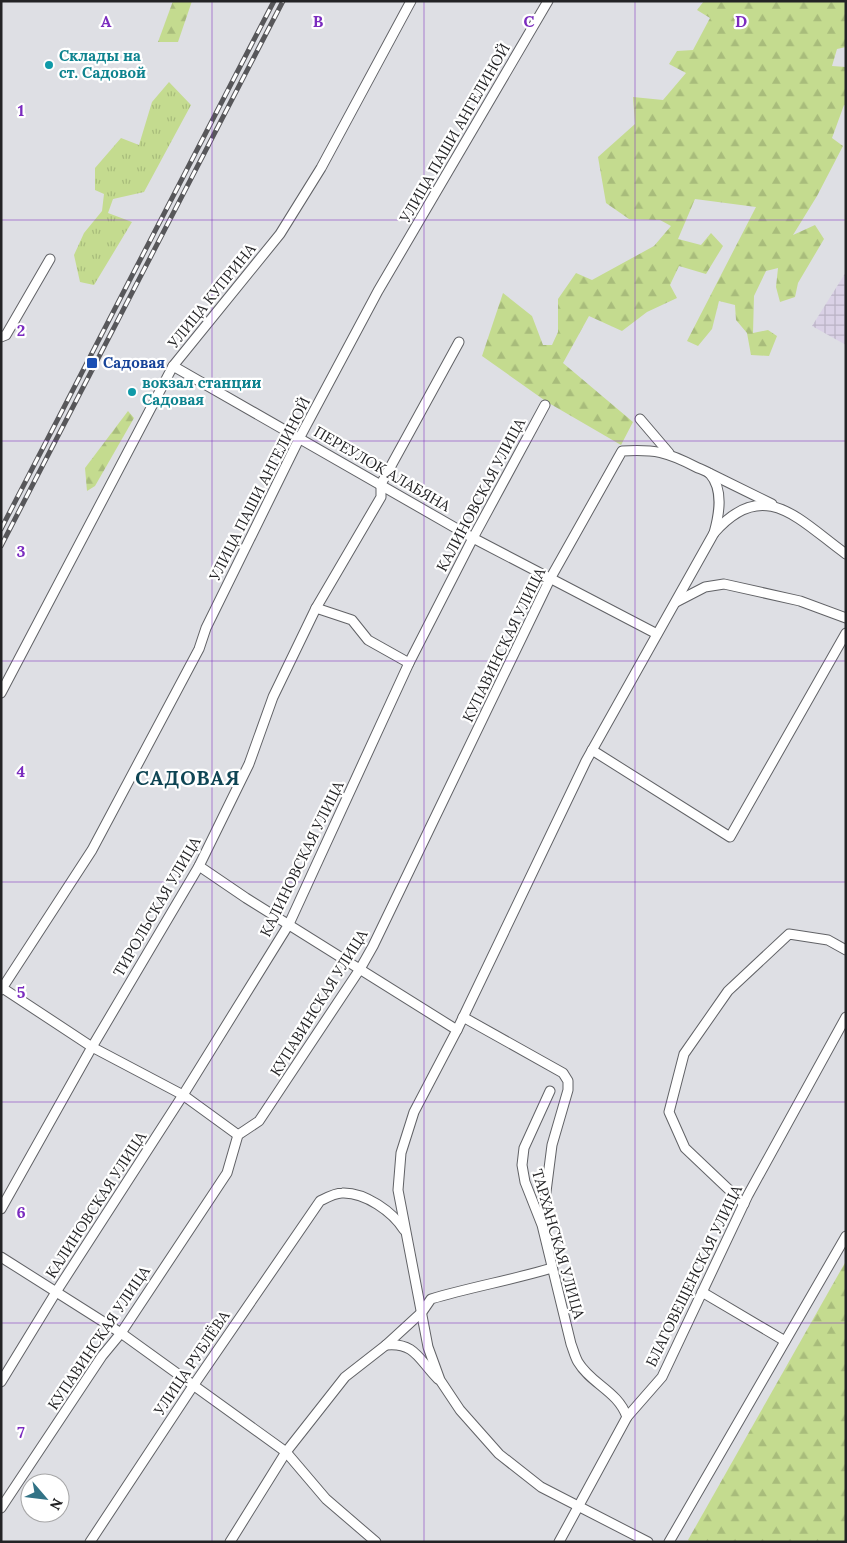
<svg xmlns="http://www.w3.org/2000/svg" width="847" height="1543" font-family="Lora,serif">
	<style>
		.industrial { fill: url(#industrial-grid) }
		.grass { fill: url(#grass-tufts) }
		.forest { fill: url(#forest-firs) }
		.lines { fill: none; stroke-linecap: round; stroke-linejoin: round }
		.street-casing { stroke: #616266; stroke-width: 11 }
		.street { stroke: #fff; stroke-width: 9 }
		.rail-casing { stroke: #57575a; stroke-width: 5 }
		.rail { stroke: #fff; stroke-width: 3; stroke-dasharray: 9; stroke-linecap: butt }
		.grid { fill: none; stroke: #7b2cbf; stroke-width: 1; stroke-opacity: 0.55 }
		.culture-dot { fill: #0f9aa8; stroke: #fff; stroke-width: 2 }
		.transit-dot { fill: #1a4fb4; stroke: #fff; stroke-width: 2 }
		.labels { text-anchor: middle; stroke-width: 4.5; stroke-linejoin: round; paint-order: stroke }
		.culture-label { font-size: 15px; font-weight: bold; fill: #0d838f; stroke: #fff; text-anchor: start }
		.street-label { font-size: 15px; fill: #232325; stroke: #fff }
		.transit-label { font-size: 15px; font-weight: bold; fill: #164399; stroke: #fff; text-anchor: start }
		.district-label { font-size: 20px; font-weight: bold; letter-spacing: 1px; fill: #0e4554; stroke: #fff }
		.grid-label { font-size: 16px; text-anchor: middle; font-weight: bold; fill: #7b2cbf; stroke: #fff; stroke-width: 4.5; stroke-linejoin: round; paint-order: stroke }
	</style>
	<defs>
		<pattern id="industrial-grid" width="8" height="8" patternUnits="userSpaceOnUse" patternTransform="scale(1.25)"><rect width="8" height="8" fill="#dad1e6"/><path d="M0 4h8M4 0v8" fill="none" stroke="#bbb3c5"/></pattern>
		<pattern id="grass-tufts" width="24" height="20" patternUnits="userSpaceOnUse" patternTransform="scale(1.25)"><rect width="24" height="20" fill="#c4db8f"/><path d="M3 7l-1-3M5 7V3M7 7l1-3M15 17l-1-3M17 17v-4M19 17l1-3" fill="none" stroke="#a8bc7b"/></pattern>
		<pattern id="forest-firs" width="22" height="20" patternUnits="userSpaceOnUse" patternTransform="scale(1.25)"><rect width="22" height="20" fill="#c4db8f"/><path d="M5 1l3.5 6h-7zM16 11l3.5 6h-7z" fill="#a8bc7b"/></pattern>
	</defs>
	<rect width="100%" height="100%" fill="#dedfe4"/>
	<polygon class="industrial" points="846,272 846,345 812,326"/>
	<polygon class="grass" points="169,82 191,105 144,192 113,199 108,213 132,222 94,285 80,282 74,255 84,233 102,211 104,194 95,190 95,168 121,138 139,145 152,102"/>
	<g class="forest">
		<polygon points="173,1 192,1 178,42 158,42"/>
		<polygon points="704,1 846,1 846,47 837,49 832,66 846,67 846,106 844,105 832,138 843,146 817,196 793,235 815,225 824,239 798,283 795,297 780,302 776,287 778,268 766,271 754,296 753,333 768,330 777,336 769,356 751,355 747,333 736,320 735,305 719,301 712,329 698,346 687,341 756,207 695,199 678,239 701,245 711,233 723,246 706,274 679,266 670,285 677,298 647,312 622,331 589,316 563,363 633,422 621,445 547,402 482,356 503,293 532,316 543,345 552,345 558,332 558,299 576,273 592,280 654,246 671,226 660,220 629,219 606,203 598,157 635,124 633,97 663,100 686,73 669,64 677,51 693,50 710,18 697,10"/>
		<polygon points="128,411 134,418 95,486 87,491 85,468"/>
		<polygon points="846,1261 846,1542 690,1542 688,1540"/>
	</g>
	<g class="lines">
		<defs>
			<g id="street">
				<polyline points="1,337 6,335 50,259"/>
				<polyline points="173,366 473,538 657,634"/>
				<polyline points="640,419 669,453"/>
				<polyline points="709,473 772,504"/>
				<polyline points="676,602 705,587 724,584 800,601 846,618"/>
				<polyline points="409,663 368,640 352,620 316,608 381,497 381,484 459,342"/>
				<polyline points="1,693 173,366 280,234 321,168 411,1"/>
				<polyline points="592,750 730,837 846,633"/>
				<polyline points="199,866 246,898 457,1030"/>
				<polyline points="1,987 92,1047 183,1095 238,1135"/>
				<polyline points="1,990 92,850 199,649 206,628 300,437 378,291 548,1"/>
				<polyline points="463,1017 563,1073 568,1081 568,1090 552,1145 542,1223"/>
				<path d="M 550,1091 L 524,1148 L 522,1165 L 525,1182 L 542,1225 L 571,1344 C 573,1349 575,1357 578,1362 C 591,1384 618,1391 627,1417"/>
				<polyline points="744,1204 685,1148 669,1112 684,1054 728,991 789,934 828,940 846,950"/>
				<polyline points="1,1209 92,1047 199,866 249,764 273,697 316,608"/>
				<polyline points="1,1257 121,1333 286,1452 326,1499 376,1542"/>
				<polyline points="702,1292 785,1341"/>
				<path d="M 386,1345 C 415,1342 419,1360 438,1379"/>
				<polyline points="1,1382 56,1292 183,1095 289,924 409,663 473,538 545,405"/>
				<path d="M 1,1508 L 102,1356 L 121,1333 L 227,1173 L 238,1135 L 259,1121 L 360,969 L 373,946 L 550,579 L 622,451 C 655,449 667,452 696,467 C 700,469 707,471 710,474 C 724,490 719,515 714,533"/>
				<path d="M 90,1542 L 193,1386 L 320,1201 C 326,1198 335,1193 342,1193 C 365,1192 393,1212 404,1230"/>
				<path d="M 230,1542 L 286,1452 L 345,1377 L 386,1345 L 422,1312 L 431,1299 C 471,1287 512,1280 552,1268"/>
				<polyline points="559,1542 627,1417 662,1377 748,1195 846,1017"/>
				<path d="M 648,1542 L 541,1487 L 499,1454 L 460,1410 L 440,1380 L 428,1347 L 398,1190 L 401,1153 L 414,1112 L 457,1030 L 586,761 L 714,533 C 764,475 800,521 846,554"/>
				<polyline points="669,1542 846,1236"/>
			</g>
		</defs>
		<use href="#street" class="street-casing"/>
		<use href="#street" class="street"/>
		<defs>
			<g id="rail">
				<polyline points="1,529 274,1"/>
				<polyline points="1,546 283,1"/>
			</g>
		</defs>
		<use href="#rail" class="rail-casing"/>
		<use href="#rail" class="rail"/>
	</g>
	<path class="grid" d="M 212,1 L 212,1542M 424,1 L 424,1542M 635,1 L 635,1542M 1,220 L 846,220M 1,441 L 846,441M 1,661 L 846,661M 1,882 L 846,882M 1,1102 L 846,1102M 1,1323 L 846,1323"/>
	<g class="culture-dot">
		<circle cx="49" cy="65" r="5"/>
		<circle cx="132" cy="392" r="5"/>
	</g>
	<rect class="transit-dot" x="86" y="357" width="12" height="12" rx="2.5"/>
	<g class="labels">
		<g class="culture-label">
			<text x="59" y="61">Склады на<tspan x="59" dy="17">ст. Садовой</tspan></text>
			<text x="142" y="388">вокзал станции<tspan x="142" dy="17">Садовая</tspan></text>
		</g>
		<g class="street-label">
			<text transform="translate(455 133) rotate(-60)" y="5">УЛИЦА ПАШИ АНГЕЛИНОЙ</text>
			<text transform="translate(212 296) rotate(-51)" y="5">УЛИЦА КУПРИНА</text>
			<text transform="translate(382 469) rotate(30)" y="5">ПЕРЕУЛОК АЛАБЯНА</text>
			<text transform="translate(260 489) rotate(-63)" y="5">УЛИЦА ПАШИ АНГЕЛИНОЙ</text>
			<text transform="translate(481 495) rotate(-62)" y="5">КАЛИНОВСКАЯ УЛИЦА</text>
			<text transform="translate(504 645) rotate(-64)" y="5">КУПАВИНСКАЯ УЛИЦА</text>
			<text transform="translate(302 859) rotate(-64)" y="5">КАЛИНОВСКАЯ УЛИЦА</text>
			<text transform="translate(157 907) rotate(-60)" y="5">ТИРОЛЬСКАЯ УЛИЦА</text>
			<text transform="translate(319 1003) rotate(-58)" y="5">КУПАВИНСКАЯ УЛИЦА</text>
			<text transform="translate(96 1205) rotate(-57)" y="5">КАЛИНОВСКАЯ УЛИЦА</text>
			<text transform="translate(558 1244) rotate(74)" y="5">ТАРХАНСКАЯ УЛИЦА</text>
			<text transform="translate(694 1276) rotate(-64)" y="5">БЛАГОВЕЩЕНСКАЯ УЛИЦА</text>
			<text transform="translate(99 1338) rotate(-56)" y="5">КУПАВИНСКАЯ УЛИЦА</text>
			<text transform="translate(192 1363) rotate(-56)" y="5">УЛИЦА РУБЛЁВА</text>
		</g>
		<g class="transit-label">
			<text x="103" y="368">Садовая</text>
		</g>
		<g class="district-label">
			<text x="188" y="785">САДОВАЯ</text>
		</g>
	</g>
	<g class="grid-label">
		<text x="106" y="27">A</text>
		<text x="318" y="27">B</text>
		<text x="529" y="27">C</text>
		<text x="741" y="27">D</text>
		<text x="21" y="116">1</text>
		<text x="21" y="336">2</text>
		<text x="21" y="557">3</text>
		<text x="21" y="777">4</text>
		<text x="21" y="998">5</text>
		<text x="21" y="1218">6</text>
		<text x="21" y="1438">7</text>
	</g>
	<rect width="847" height="1543" fill="none" stroke="#232325" stroke-width="5"/>
	<g transform="translate(45 1498) rotate(118)"><circle r="24" fill="#ffffff" stroke="#a7a7a8"/>
	<path d="M0-4L9 19L0 12L-9 19Z" fill="#327386"/>
	<text y="-8" font-size="14" font-weight="bold" text-anchor="middle" fill="#232325">N</text>
	</g>
</svg>
